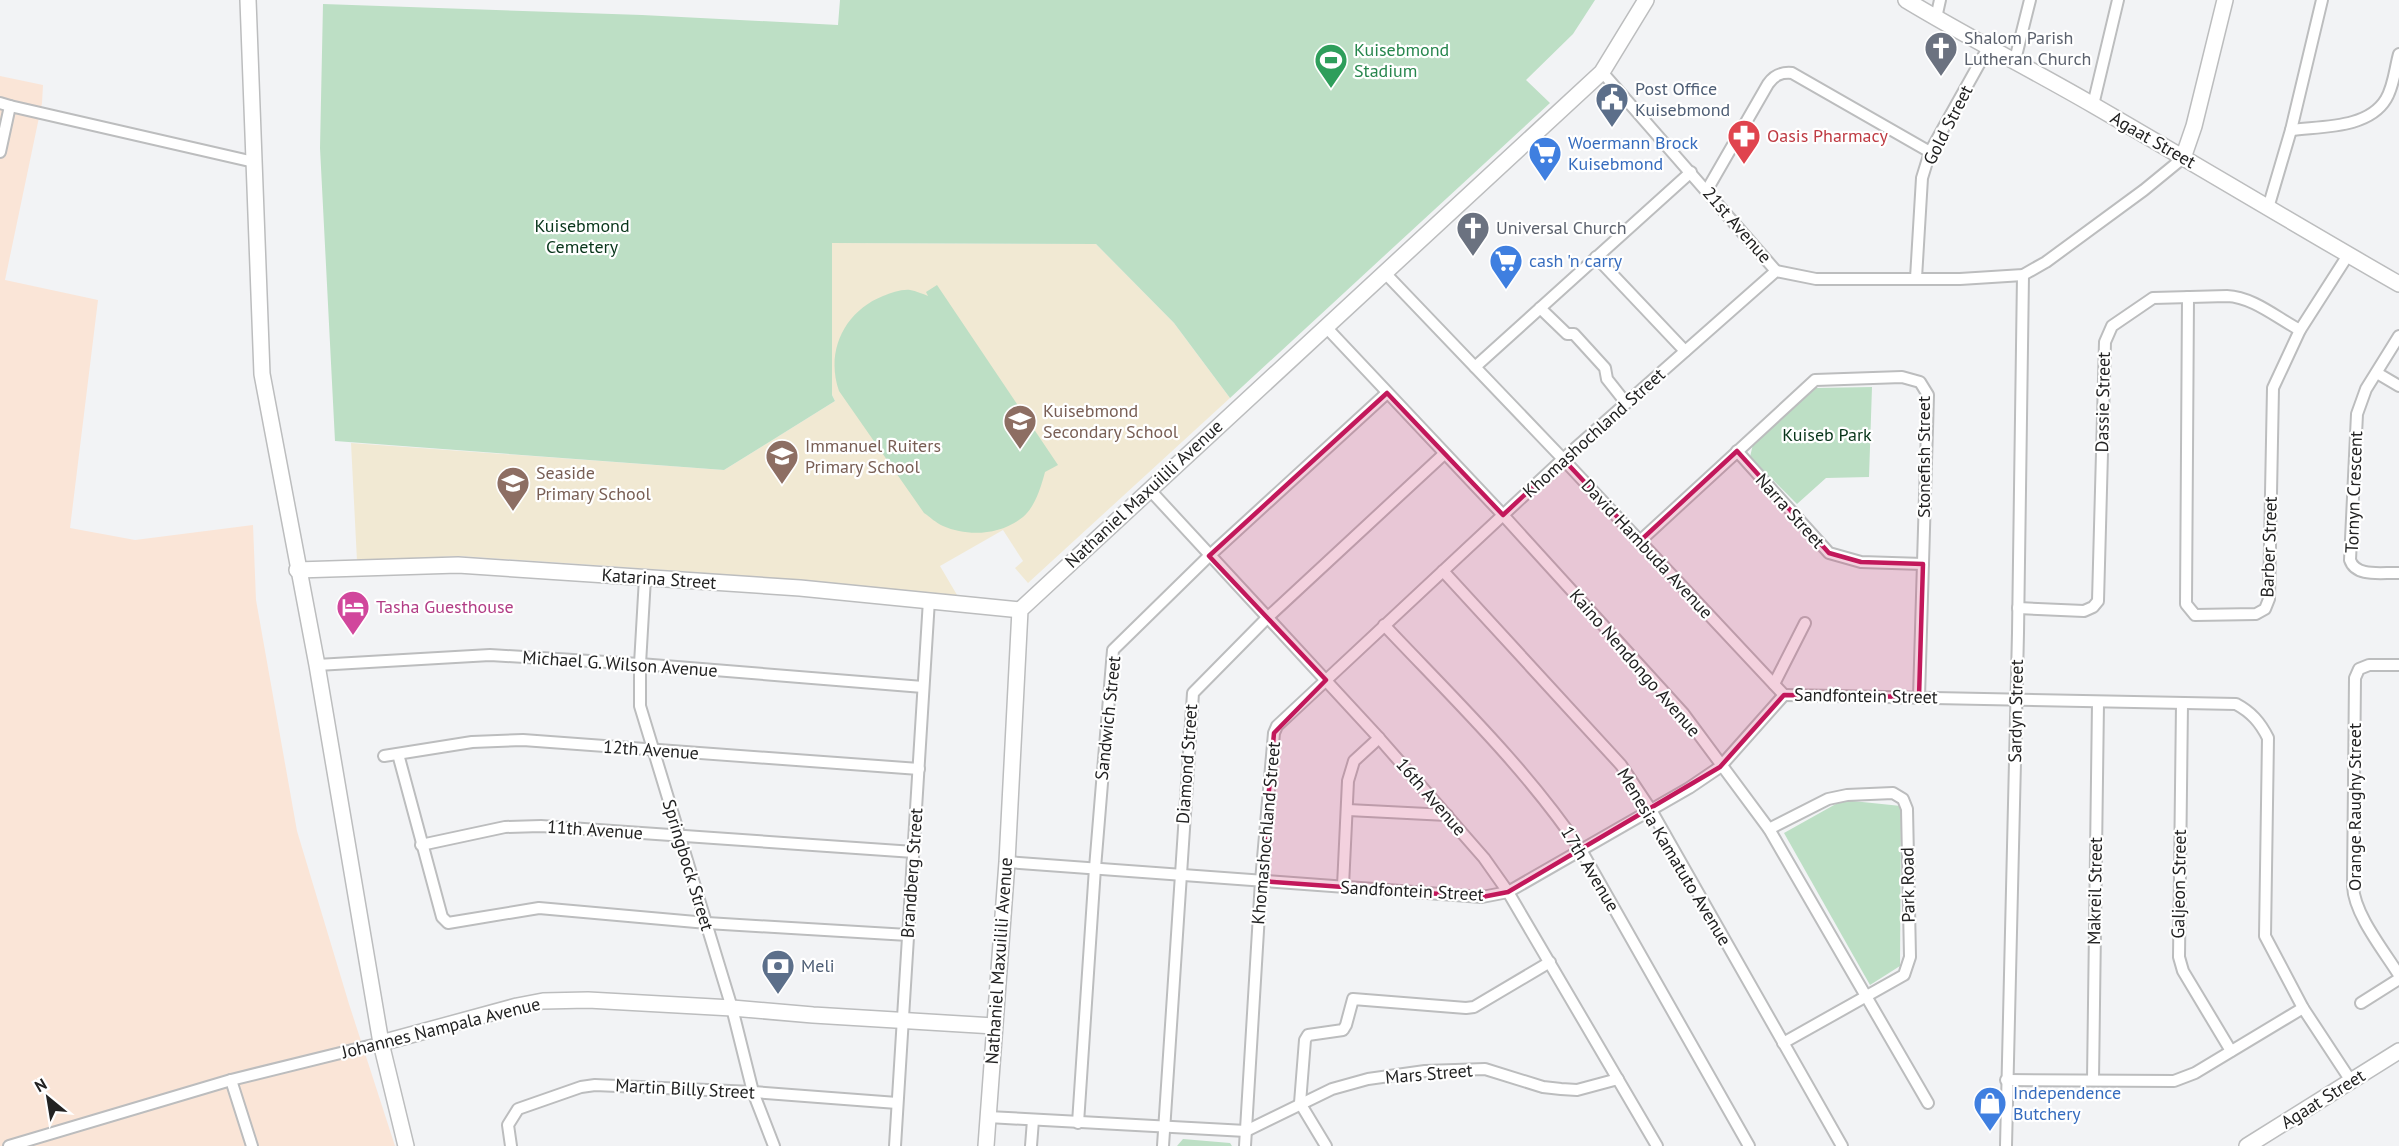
<svg xmlns="http://www.w3.org/2000/svg" width="2399" height="1146" font-family="'PT Sans',sans-serif">
	<style>
		.industrial { fill: #fae5d7 }
		.education { fill: #f1e9d3 }
		.green { fill: #bddfc5 }
		.lines { fill: none; stroke-linecap: round; stroke-linejoin: round }
		.street-casing { stroke: #bcbdbe; stroke-width: 14 }
		.secondary-casing { stroke: #bcbdbe; stroke-width: 18 }
		.street { stroke: #fff; stroke-width: 10 }
		.secondary { stroke: #fff; stroke-width: 15 }
		.marked { fill: #c2185b; fill-opacity: 0.2; stroke: #c2185b; stroke-width: 4.5; stroke-linejoin: round }
		.labels { text-anchor: middle; stroke-width: 4.5; stroke-linejoin: round; paint-order: stroke }
		.worship-label { font-size: 18px; fill: #5b616d; stroke: #fff; text-anchor: start }
		.leisure-label { font-size: 18px; fill: #27864d; stroke: #fff; text-anchor: start }
		.service-label { font-size: 18px; fill: #4e5e75; stroke: #fff; text-anchor: start }
		.street-label { font-size: 18px; fill: #222; stroke: #fff }
		.health-label { font-size: 18px; fill: #be3a42; stroke: #fff; text-anchor: start }
		.shop-label { font-size: 18px; fill: #366cbe; stroke: #fff; text-anchor: start }
		.park-label { font-size: 18px; fill: #08351a; stroke: #fff }
		.education-label { font-size: 18px; fill: #785e54; stroke: #fff; text-anchor: start }
		.hotel-label { font-size: 18px; fill: #b23c85; stroke: #fff; text-anchor: start }
	</style>
	<rect width="100%" height="100%" fill="#f2f3f5"/>
	<polygon class="industrial" points="0,76 43,85 42,103 5,280 98,300 70,528 135,540 253,525 256,600 297,831 349,1004 395,1146 0,1146"/>
	<polygon class="education" points="831,243 1096,244 1174,323 1230,398 1028,583 1015,568 1023,561 1003,530 940,566 957,595 667,570 460,556 357,561 351,443 724,470 835,401 832,395"/>
	<g class="green">
		<polygon points="840,0 1595,0 1573,34 1526,80 1550,103 1230,398 1174,323 1096,244 832,243 832,395 835,401 724,470 335,441 320,148 323,4 642,15 838,25"/>
		<path d="M 937,285 L 1058,465 L 1045,472 C 1041,487 1035,507 1023,517 C 1001,535 968,537 943,526 C 936,523 930,517 924,513 L 839,391 C 825,351 845,311 883,296 C 891,293 902,289 910,290 C 916,291 923,294 928,296 L 926,292 Z"/>
		<polygon points="1872,387 1869,477 1826,478 1797,504 1750,457 1753,444 1816,388"/>
		<polygon points="1843,800 1901,806 1900,966 1870,985 1784,833"/>
		<polygon points="1183,1139 1230,1143 1232,1146 1177,1146"/>
	</g>
	<g class="lines">
		<defs>
			<g id="street">
				<polyline points="1936,18 1940,0"/>
				<polyline points="2015,60 2030,0"/>
				<polyline points="1602,72 1776,271"/>
				<polyline points="0,103 10,106 0,152"/>
				<polyline points="2093,105 2118,0"/>
				<polyline points="10,106 254,162"/>
				<path d="M 2291,130 C 2321,126 2368,129 2386,99 C 2394,86 2395,68 2399,54"/>
				<path d="M 1707,190 L 1768,84 C 1774,75 1781,72 1792,73 L 1930,152"/>
				<polyline points="2268,208 2291,130 2322,0"/>
				<polyline points="1596,257 1685,351"/>
				<polyline points="1385,273 1563,459 1784,695"/>
				<polyline points="1916,278 1922,178 1930,152 1988,48"/>
				<polyline points="2188,297 2186,604 2195,615 2256,614 2265,609 2269,599 2273,388 2300,330 2348,255"/>
				<polyline points="1540,308 1567,334 1574,334 1605,368 1607,379 1626,403"/>
				<polyline points="1325,326 1503,515 1683,713 1769,829 1928,1103"/>
				<path d="M 2399,336 L 2366,389 L 2357,414 L 2350,560 C 2356,578 2383,572 2399,573"/>
				<polyline points="1475,367 1691,172"/>
				<polyline points="2377,373 2399,386"/>
				<polyline points="1737,451 1829,553 1861,562 1923,564"/>
				<polyline points="1149,489 1379,738 1484,858 1508,892 1657,1146"/>
				<polyline points="1640,541 1815,380 1902,377 1920,382 1928,395 1919,697"/>
				<polyline points="1443,571 1621,765 1651,810 1842,1146"/>
				<polyline points="645,578 640,664 640,706 732,1008 753,1092 774,1146"/>
				<path d="M 2018,608 L 2084,611 L 2093,607 L 2098,601 L 2105,342 L 2112,326 L 2153,298 L 2227,296 C 2253,297 2277,318 2300,330"/>
				<path d="M 1384,625 C 1452,697 1526,768 1581,850 L 1749,1146"/>
				<polyline points="317,665 490,655 640,664 923,687"/>
				<path d="M 2399,665 L 2369,665 L 2359,669 L 2355,678 L 2353,886 C 2354,914 2384,951 2399,975"/>
				<polyline points="1774,684 1805,623"/>
				<path d="M 1784,695 L 2236,704 C 2251,712 2260,722 2268,738 L 2265,936 L 2303,1008 L 2351,1081"/>
				<polyline points="2182,704 2179,957 2183,971 2231,1051"/>
				<polyline points="398,754 442,917 448,923 539,908 707,923 908,935"/>
				<polyline points="384,756 472,742 523,740 919,769"/>
				<polyline points="1348,810 1447,815"/>
				<polyline points="1769,829 1828,799 1847,795 1893,793 1903,799 1907,809 1910,957 1904,975 1783,1043"/>
				<polyline points="421,845 505,827 541,826 914,852"/>
				<polyline points="1007,862 1482,897 1508,892 1689,788 1720,767 1784,695"/>
				<polyline points="1343,886 1348,781 1354,761 1379,738"/>
				<polyline points="2361,1003 2399,979"/>
				<polyline points="231,1080 252,1146"/>
				<polyline points="2006,1080 2174,1081 2195,1073 2303,1008"/>
				<polyline points="2093,1080 2098,703"/>
				<polyline points="988,1117 1246,1131 1332,1089 1368,1079 1425,1071 1485,1069 1543,1087 1561,1089 1577,1090 1618,1079"/>
				<polyline points="1078,1123 1095,868 1113,650 1209,556 1387,393"/>
				<polyline points="9,1146 231,1080 381,1043"/>
				<polyline points="511,1146 508,1125 518,1109 581,1087 595,1085 753,1092 897,1103"/>
				<polyline points="895,1146 929,600"/>
				<polyline points="1031,1146 1033,1120"/>
				<polyline points="1163,1146 1193,693 1266,619 1444,454"/>
				<polyline points="1245,1146 1261,881 1274,733 1277,726 1563,459 1776,271 1816,279 1960,279 2023,275 2046,262 2144,190 2183,158"/>
				<polyline points="1326,1146 1300,1103 1305,1040 1308,1035 1343,1030 1346,1025 1353,999 1466,1008 1474,1007 1550,962"/>
				<polyline points="2006,1146 2018,633 2023,275"/>
			</g>
			<g id="secondary">
				<polyline points="248,0 262,374 317,665 381,1043 406,1146"/>
				<path d="M 1906,0 C 1967,37 2031,69 2093,105 C 2195,164 2296,225 2399,284"/>
				<polyline points="2183,158 2194,126 2225,0"/>
				<polyline points="297,570 458,565 800,588 1020,610"/>
				<polyline points="381,1043 517,1006 543,1001 588,1000 732,1008 813,1015 994,1026"/>
				<polyline points="986,1146 1007,862 1020,610 1602,72 1646,0"/>
				<polyline points="2247,1146 2399,1051"/>
			</g>
		</defs>
		<use href="#street" class="street-casing"/>
		<use href="#secondary" class="secondary-casing"/>
		<use href="#street" class="street"/>
		<use href="#secondary" class="secondary"/>
	</g>
	<path class="marked" d="M 1387,393 L 1503,515 L 1563,459 L 1640,541 L 1737,451 L 1829,553 L 1861,562 L 1923,564 L 1919,697 L 1784,695 L 1720,767 L 1508,892 L 1482,897 L 1261,881 L 1274,733 L 1326,680 L 1209,556 Z"/>
	<defs>
		<symbol id="church-pin" viewBox="-11 -11 22 30"><path d="M0 17L-7.5 6A9.5 9.5 0 1 1 7.5 6Z" fill="#6b7280" stroke="#fff"/><path d="M-1.2-6h2.4v3.5h3.3v2.4h-3.3V6h-2.4V-.1h-3.3v-2.4h3.3Z" fill="#fff"/></symbol>
		<symbol id="stadium-pin" viewBox="-11 -11 22 30"><path d="M0 17L-7.5 6A9.5 9.5 0 1 1 7.5 6Z" fill="#2e9e5b" stroke="#fff"/><path d="M0-5a6.5 5 0 1 0 0 10a6.5 5 0 1 0 0-10ZM-3.5-1.8h7v3.6h-7Z" fill="#fff"/></symbol>
		<symbol id="civic-pin" viewBox="-11 -11 22 30"><path d="M0 17L-7.5 6A9.5 9.5 0 1 1 7.5 6Z" fill="#5c6f8a" stroke="#fff"/><path d="M-.6-6.5H3V-4.5H.6V-3L4-1V1h2V6H-6V1h2V-1L-.6-3ZM-1.2 2.5V6h2.4V2.5Z" fill="#fff"/></symbol>
		<symbol id="pharmacy-pin" viewBox="-11 -11 22 30"><path d="M0 17L-7.5 6A9.5 9.5 0 1 1 7.5 6Z" fill="#e0444e" stroke="#fff"/><path d="M-2-6h4v4h4v4h-4v4h-4v-4h-4v-4h4Z" fill="#fff"/></symbol>
		<symbol id="supermarket-pin" viewBox="-11 -11 22 30"><path d="M0 17L-7.5 6A9.5 9.5 0 1 1 7.5 6Z" fill="#3f7fe0" stroke="#fff"/><path d="M-6-5.5h2.5l.6 2H6L4.5 2H-2.5L-4.4-4H-6ZM-1.5 3.2a1.3 1.3 0 1 0 .1 0ZM3 3.2a1.3 1.3 0 1 0 .1 0Z" fill="#fff"/></symbol>
		<symbol id="school-pin" viewBox="-11 -11 22 30"><path d="M0 17L-7.5 6A9.5 9.5 0 1 1 7.5 6Z" fill="#8d6e63" stroke="#fff"/><path d="M0-5L7-2L0 1L-7-2ZM-4 1L0 2.5L4 1V4Q0 6-4 4Z" fill="#fff"/></symbol>
		<symbol id="hotel-pin" viewBox="-11 -11 22 30"><path d="M0 17L-7.5 6A9.5 9.5 0 1 1 7.5 6Z" fill="#d1479c" stroke="#fff"/><path d="M-6-4.5h1.5V1H6V5H4.5V3h-9V5H-6ZM-4 0a1.8 1.8 0 1 1 3.6 0ZM.5 0V-2.5h3Q6-2.5 6 0Z" fill="#fff"/></symbol>
		<symbol id="bank-pin" viewBox="-11 -11 22 30"><path d="M0 17L-7.5 6A9.5 9.5 0 1 1 7.5 6Z" fill="#5c6f8a" stroke="#fff"/><path d="M-6-4H6V4H-6ZM0-2.3a2.3 2.3 0 1 0 0 4.6a2.3 2.3 0 1 0 0-4.6Z" fill="#fff"/></symbol>
		<symbol id="shop-pin" viewBox="-11 -11 22 30"><path d="M0 17L-7.5 6A9.5 9.5 0 1 1 7.5 6Z" fill="#3f7fe0" stroke="#fff"/><path d="M-5-2.5h2.3a2.7 3.5 0 0 1 5.4 0H5L5.5 6h-11ZM-1.5-2.5h3a1.5 2.3 0 0 0-3 0Z" fill="#fff"/></symbol>
	</defs>
	<g fill-rule="evenodd">
		<use href="#church-pin" x="1922" y="29" width="38" height="52"/>
		<use href="#stadium-pin" x="1312" y="41" width="38" height="52"/>
		<use href="#civic-pin" x="1593" y="80" width="38" height="52"/>
		<use href="#pharmacy-pin" x="1725" y="117" width="38" height="52"/>
		<use href="#supermarket-pin" x="1526" y="134" width="38" height="52"/>
		<use href="#church-pin" x="1454" y="209" width="38" height="52"/>
		<use href="#supermarket-pin" x="1487" y="242" width="38" height="52"/>
		<use href="#school-pin" x="1001" y="402" width="38" height="52"/>
		<use href="#school-pin" x="763" y="437" width="38" height="52"/>
		<use href="#school-pin" x="494" y="464" width="38" height="52"/>
		<use href="#hotel-pin" x="334" y="588" width="38" height="52"/>
		<use href="#bank-pin" x="759" y="947" width="38" height="52"/>
		<use href="#shop-pin" x="1971" y="1084" width="38" height="52"/>
	</g>
	<g class="labels">
		<g class="worship-label">
			<text x="1964" y="44">Shalom Parish<tspan x="1964" dy="21">Lutheran Church</tspan></text>
			<text x="1496" y="234">Universal Church</text>
		</g>
		<g class="leisure-label">
			<text x="1354" y="56">Kuisebmond<tspan x="1354" dy="21">Stadium</tspan></text>
		</g>
		<g class="service-label">
			<text x="1635" y="95">Post Office<tspan x="1635" dy="21">Kuisebmond</tspan></text>
			<text x="801" y="972">Meli</text>
		</g>
		<g class="street-label">
			<text transform="translate(1948 125) rotate(-63)" y="6">Gold Street</text>
			<text transform="translate(2153 140) rotate(30)" y="6">Agaat Street</text>
			<text transform="translate(1737 225) rotate(49)" y="6">21st Avenue</text>
			<text transform="translate(2103 402) rotate(-89)" y="6">Dassie Street</text>
			<text transform="translate(1594 433) rotate(-42)" y="6">Khomashochland Street</text>
			<text transform="translate(1924 457) rotate(-90)" y="6">Stonefish Street</text>
			<text transform="translate(2354 492) rotate(-88)" y="6">Tornyn Crescent</text>
			<text transform="translate(1144 494) rotate(-43)" y="6">Nathaniel Maxuilili Avenue</text>
			<text transform="translate(1790 511) rotate(48)" y="6">Narra Street</text>
			<text transform="translate(2269 547) rotate(-88)" y="6">Barber Street</text>
			<text transform="translate(1647 549) rotate(47)" y="6">David Hambuda Avenue</text>
			<text transform="translate(659 579) rotate(4)" y="6">Katarina Street</text>
			<text transform="translate(1635 663) rotate(49)" y="6">Kaino Nendongo Avenue</text>
			<text transform="translate(620 664) rotate(4)" y="6">Michael G. Wilson Avenue</text>
			<text transform="translate(1866 696) rotate(1)" y="6">Sandfontein Street</text>
			<text transform="translate(2016 711) rotate(-89)" y="6">Sardyn Street</text>
			<text transform="translate(1108 718) rotate(-84)" y="6">Sandwich Street</text>
			<text transform="translate(651 750) rotate(4)" y="6">12th Avenue</text>
			<text transform="translate(1187 764) rotate(-86)" y="6">Diamond Street</text>
			<text transform="translate(1431 797) rotate(49)" y="6">16th Avenue</text>
			<text transform="translate(2355 807) rotate(-90)" y="6">Orange Raughy Street</text>
			<text transform="translate(595 830) rotate(4)" y="6">11th Avenue</text>
			<text transform="translate(1266 833) rotate(-85)" y="6">Khomashochland Street</text>
			<text transform="translate(1674 857) rotate(59)" y="6">Menesia Kamatuto Avenue</text>
			<text transform="translate(688 865) rotate(73)" y="6">Springbock Street</text>
			<text transform="translate(1590 869) rotate(59)" y="6">17th Avenue</text>
			<text transform="translate(912 873) rotate(-86)" y="6">Brandberg Street</text>
			<text transform="translate(2179 884) rotate(-89)" y="6">Galjeon Street</text>
			<text transform="translate(1908 885) rotate(-91)" y="6">Park Road</text>
			<text transform="translate(1412 891) rotate(3)" y="6">Sandfontein Street</text>
			<text transform="translate(2095 891) rotate(-89)" y="6">Makreil Street</text>
			<text transform="translate(999 961) rotate(-86)" y="6">Nathaniel Maxuilili Avenue</text>
			<text transform="translate(441 1028) rotate(-14)" y="6">Johannes Nampala Avenue</text>
			<text transform="translate(1429 1074) rotate(-5)" y="6">Mars Street</text>
			<text transform="translate(685 1089) rotate(3)" y="6">Martin Billy Street</text>
			<text transform="translate(2323 1099) rotate(-32)" y="6">Agaat Street</text>
		</g>
		<g class="health-label">
			<text x="1767" y="142">Oasis Pharmacy</text>
		</g>
		<g class="shop-label">
			<text x="1568" y="149">Woermann Brock<tspan x="1568" dy="21">Kuisebmond</tspan></text>
			<text x="1529" y="267">cash 'n carry</text>
			<text x="2013" y="1099">Independence<tspan x="2013" dy="21">Butchery</tspan></text>
		</g>
		<g class="park-label">
			<text x="582" y="232">Kuisebmond<tspan x="582" dy="21">Cemetery</tspan></text>
			<text x="1827" y="441">Kuiseb Park</text>
		</g>
		<g class="education-label">
			<text x="1043" y="417">Kuisebmond<tspan x="1043" dy="21">Secondary School</tspan></text>
			<text x="805" y="452">Immanuel Ruiters<tspan x="805" dy="21">Primary School</tspan></text>
			<text x="536" y="479">Seaside<tspan x="536" dy="21">Primary School</tspan></text>
		</g>
		<g class="hotel-label">
			<text x="376" y="613">Tasha Guesthouse</text>
		</g>
	</g>
	<g transform="translate(48 1098) rotate(330)" stroke="#ffffff" stroke-width="4.5" paint-order="stroke">
	<path d="M0-4.5L10 22L0 15L-10 22Z" fill="#222222"/>
	<text y="-9" font-size="16" font-weight="bold" text-anchor="middle" fill="#222222">N</text>
	</g>
</svg>
